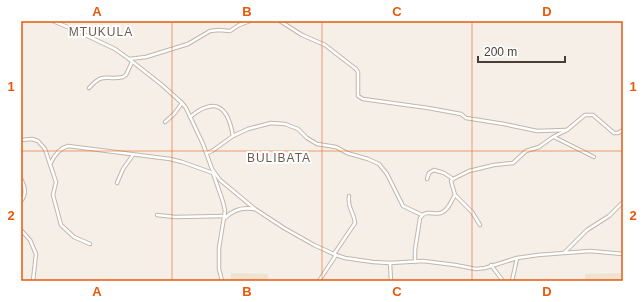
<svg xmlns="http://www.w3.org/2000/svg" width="644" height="302" font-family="Helvetica,sans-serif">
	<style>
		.education { fill: #eee3d1 }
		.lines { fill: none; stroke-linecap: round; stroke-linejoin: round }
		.street-casing { stroke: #c1b6aa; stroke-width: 4.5 }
		.street { stroke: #fff; stroke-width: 2.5 }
		.grid { fill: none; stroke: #e8590c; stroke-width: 1; stroke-opacity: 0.55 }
		.labels { text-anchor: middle; stroke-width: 4; stroke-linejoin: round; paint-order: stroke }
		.quarter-label { font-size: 12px; letter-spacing: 1px; fill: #6c5c4d; stroke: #fff }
		.neatline { fill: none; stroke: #e8590c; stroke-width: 1.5 }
		.grid-label { font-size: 13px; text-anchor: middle; font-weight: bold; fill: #e8590c }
	</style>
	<rect width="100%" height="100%" fill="#f5efe8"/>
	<g class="education">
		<polygon points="231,273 268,274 268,281 231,281"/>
		<polygon points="621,273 621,281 585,281 585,274"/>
	</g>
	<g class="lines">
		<defs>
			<g id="street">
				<polyline points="53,21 77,31 115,49 129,59 162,85 182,103 186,108 203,144 212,169 220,180 255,209 284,228 314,245 336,255 345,258 373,262 390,263 423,261 455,265 476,269 485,268 517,258 538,255 590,251 623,254"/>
				<polyline points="280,21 302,35 325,45 356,69 358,72 358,96 363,99 428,108 461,114 466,118 504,124 537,131 567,130"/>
				<polyline points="129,59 146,57 188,44 210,31 219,30 230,31 239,25 250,21"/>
				<path d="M 89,88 C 104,71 106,81 123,77 L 126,75 L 132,62"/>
				<path d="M 190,117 C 216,96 228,107 233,136"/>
				<polyline points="165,122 174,114 182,103"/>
				<polyline points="554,137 594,157"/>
				<polyline points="21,140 32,139 38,141 45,149 56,182 53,195 61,225 74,237 90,244"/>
				<polyline points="207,153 212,151 233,136 248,129 271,123 285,124 298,129 307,138 317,144 336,147 347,153 368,159 379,164 387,174 403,206 422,215"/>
				<path d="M 50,164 C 54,156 59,148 68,146 L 170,159 L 182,162 L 213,173"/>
				<polyline points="213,173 223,202 225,211 219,248 219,269 222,281"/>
				<path d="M 21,179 C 25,187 27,194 21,201"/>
				<polyline points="427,179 429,173 434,170 444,173 453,179"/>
				<polyline points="117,183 123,169 133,155"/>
				<polyline points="157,215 175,217 225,216"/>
				<path d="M 225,218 C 233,210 243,207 254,209"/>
				<polyline points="480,225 472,212 455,195 451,181 453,179 469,171 494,165 513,163 526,151 539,147 553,137 567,130 585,115 593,115 614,133 618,133 623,130"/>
				<polyline points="21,230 30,240 36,254 33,281"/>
				<polyline points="565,252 587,230 609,216 623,202"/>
				<path d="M 334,254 L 355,223 C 354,211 347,209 349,196"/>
				<path d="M 415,262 L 415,250 L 420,218 C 426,209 433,215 441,213 C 449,210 451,201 455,195"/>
				<polyline points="390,263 391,281"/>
				<polyline points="491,265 503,281"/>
				<polyline points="319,281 336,255"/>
				<polyline points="512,281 517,258"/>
			</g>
		</defs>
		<use href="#street" class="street-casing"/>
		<use href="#street" class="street"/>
	</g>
	<path class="grid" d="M 172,21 L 172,281M 322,21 L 322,281M 472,21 L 472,281M 21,151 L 623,151"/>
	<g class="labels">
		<g class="quarter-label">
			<text x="101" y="36">MTUKULA</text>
			<text x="279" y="162">BULIBATA</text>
		</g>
	</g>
	<rect width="644" height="302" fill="none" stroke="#ffffff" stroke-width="44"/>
	<path d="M478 56v6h87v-6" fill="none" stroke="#483f36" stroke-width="2"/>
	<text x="484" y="56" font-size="12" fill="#483f36" stroke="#ffffff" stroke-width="3" paint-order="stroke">200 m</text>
	<rect x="22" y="22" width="600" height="258" class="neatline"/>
	<g class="grid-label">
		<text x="97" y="16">A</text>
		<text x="247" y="16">B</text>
		<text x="397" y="16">C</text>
		<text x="547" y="16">D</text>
		<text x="11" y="91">1</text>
		<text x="633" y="91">1</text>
		<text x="11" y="220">2</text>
		<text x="633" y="220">2</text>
		<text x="97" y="296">A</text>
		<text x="247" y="296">B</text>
		<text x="397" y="296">C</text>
		<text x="547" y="296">D</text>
	</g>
</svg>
